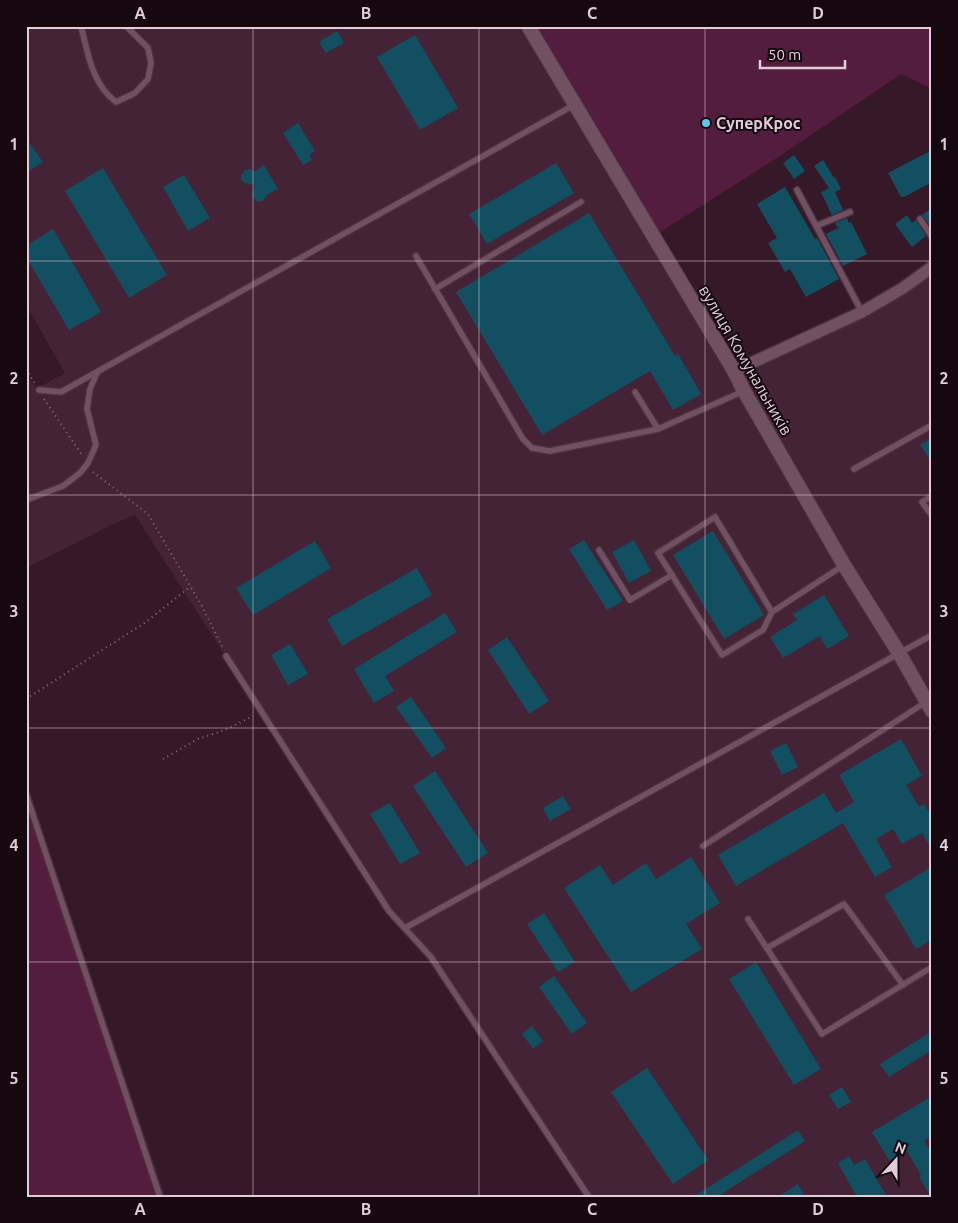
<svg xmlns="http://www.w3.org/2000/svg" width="958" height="1223" font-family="Ubuntu,sans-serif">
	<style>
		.built { fill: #442336 }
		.green { fill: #541d3e }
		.building { fill: #124f60 }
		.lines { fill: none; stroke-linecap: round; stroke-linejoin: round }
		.service-casing { stroke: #4b3441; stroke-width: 8 }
		.minor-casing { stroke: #4b3441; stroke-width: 14 }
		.tertiary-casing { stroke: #4b3441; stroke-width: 16 }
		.path { stroke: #876e7b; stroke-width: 2; stroke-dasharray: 1 4; stroke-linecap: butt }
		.service { stroke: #705061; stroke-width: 5.5 }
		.minor { stroke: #705061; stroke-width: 11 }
		.tertiary { stroke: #705061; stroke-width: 14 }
		.grid { fill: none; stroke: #e1cdd7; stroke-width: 1; stroke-opacity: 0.55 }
		.poi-dot { fill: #5cc7e8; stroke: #15090f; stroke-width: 2 }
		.labels { text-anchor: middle; stroke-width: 4; stroke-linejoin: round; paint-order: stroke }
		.poi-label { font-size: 16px; font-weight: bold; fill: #e1cdd7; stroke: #15090f; text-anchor: start }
		.street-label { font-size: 16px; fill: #e1cdd7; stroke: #15090f }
		.neatline { fill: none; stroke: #e1cdd7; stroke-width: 2 }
		.grid-label { font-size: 16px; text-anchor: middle; font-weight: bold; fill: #e1cdd7 }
	</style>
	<rect width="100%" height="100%" fill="#351929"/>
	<polygon class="built" points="26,26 526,26 732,374 810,340 932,268 932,1197 586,1197 431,957 389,911 135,515 115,523 26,568 26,374 36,389 65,373 26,305"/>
	<g class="green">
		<polygon points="526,26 932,26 932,89 901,74 780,156 651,238"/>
		<polygon points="26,781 165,1197 26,1197"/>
	</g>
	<g class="building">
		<polygon points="337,31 344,43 326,53 319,42"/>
		<polygon points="415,35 458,108 420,130 377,57"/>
		<polygon points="298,123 315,151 309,155 312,160 303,165 283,133"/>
		<polygon points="26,138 43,162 26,173"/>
		<polygon points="932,150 932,182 904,197 901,197 888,173"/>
		<polygon points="794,155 805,171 794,179 783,163"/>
		<polygon points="823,160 834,178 835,177 841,189 835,192 843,210 832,215 821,192 829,188 814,166"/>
		<polygon points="556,163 574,193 487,244 469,214"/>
		<polygon points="264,165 278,189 268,194 263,201 258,202 254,199 252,196 255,185 244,183 241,179 241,175 245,170 250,169 255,171"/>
		<polygon points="103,168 167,275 129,298 65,191"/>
		<polygon points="184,175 210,218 188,231 163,187"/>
		<polygon points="785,187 815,239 817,238 839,279 806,297 790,269 785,272 768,243 777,238 757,204"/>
		<polygon points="932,208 932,228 922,215"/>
		<polygon points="589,213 675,356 678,354 701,394 673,410 650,371 542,435 456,292"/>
		<polygon points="907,215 912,223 916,220 926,236 912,247 895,224"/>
		<polygon points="847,218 849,223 851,222 867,254 843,266 826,234 838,228 835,223"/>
		<polygon points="53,229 101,312 69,330 26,257 26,246"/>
		<polygon points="932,438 932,463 920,445"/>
		<polygon points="713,531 764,615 724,639 673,555"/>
		<polygon points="584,540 623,601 607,610 569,549"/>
		<polygon points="634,540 651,571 629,583 612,552"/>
		<polygon points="315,541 331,568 253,615 236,588"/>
		<polygon points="417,568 432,595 342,646 327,619"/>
		<polygon points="824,595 849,636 827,649 820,636 783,658 770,637 797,620 793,614"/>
		<polygon points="445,613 457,632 385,676 394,691 374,703 354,669"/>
		<polygon points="507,637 549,701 529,714 488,650"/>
		<polygon points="290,644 308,674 288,685 271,655"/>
		<polygon points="411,697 446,748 432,758 396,707"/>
		<polygon points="901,739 922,776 906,785 919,807 924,804 932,817 932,850 922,833 902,844 893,829 876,839 892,867 875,877 843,823 736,886 718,855 824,793 836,813 854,802 839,775"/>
		<polygon points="786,743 798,767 782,775 770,751"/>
		<polygon points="435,771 488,853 466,867 413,786"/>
		<polygon points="563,796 571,809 550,821 543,808"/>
		<polygon points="390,803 420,853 400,864 370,814"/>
		<polygon points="691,857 720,903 686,924 702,949 631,992 564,888 600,865 613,885 646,863 656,879"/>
		<polygon points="932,867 932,940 916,949 884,895"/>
		<polygon points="544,913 575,962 558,972 527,924"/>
		<polygon points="756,962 821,1069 794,1085 729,979"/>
		<polygon points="554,976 587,1023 572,1034 539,987"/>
		<polygon points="532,1026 543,1041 533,1049 522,1034"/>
		<polygon points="932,1031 932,1050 889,1077 880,1064"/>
		<polygon points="647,1068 708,1160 673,1184 611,1092"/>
		<polygon points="842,1087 851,1102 838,1109 829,1095"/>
		<polygon points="932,1096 932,1136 924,1141 932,1154 931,1197 919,1177 921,1175 907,1151 890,1162 872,1132"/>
		<polygon points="798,1130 805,1141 717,1197 693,1197"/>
		<polygon points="849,1156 854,1165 865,1159 887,1197 857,1197 838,1163"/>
		<polygon points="798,1184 805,1197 778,1197"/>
	</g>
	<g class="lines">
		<defs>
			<g id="service">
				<path d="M 81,26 C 88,54 92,84 116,102 L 135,93 L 148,79 L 151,63 L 148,48 L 126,26"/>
				<polyline points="797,190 862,312"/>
				<polyline points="920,219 932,237"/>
				<polyline points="816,226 850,212"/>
				<polyline points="416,256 523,439 532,448 550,451 658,429"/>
				<polyline points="435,289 581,202"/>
				<polyline points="39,390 61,392 574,105"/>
				<polyline points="635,392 658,429 744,391"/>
				<polyline points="854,469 932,425"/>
				<polyline points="932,496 922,502 932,516"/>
				<polyline points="26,500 63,486 80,473 88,463 96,445 87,409 90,389 97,373"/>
				<polyline points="599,550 630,600 672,575"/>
				<polyline points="772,612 763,630 722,655 658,553 715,517 772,612 844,565"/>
				<polyline points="226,656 389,911 431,957 589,1197"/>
				<polyline points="26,794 160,1197"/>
				<polyline points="703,846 926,702"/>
				<polyline points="748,919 822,1034 932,967"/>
				<polyline points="405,928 932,635"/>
				<polyline points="767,948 844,904 903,985"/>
			</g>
			<polyline id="minor" points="734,371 862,312 903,288 932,267"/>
			<polyline id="tertiary" points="528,26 734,371 744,391 844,565 899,653 932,711"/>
		</defs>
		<use href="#service" class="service-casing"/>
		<use href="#minor" class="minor-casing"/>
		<use href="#tertiary" class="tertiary-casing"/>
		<g class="path">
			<polyline points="26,369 35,384"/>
			<polyline points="44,399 82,455"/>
			<polyline points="93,472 148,514 203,608 223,648"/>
			<polyline points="26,699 146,622 191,586"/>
			<polyline points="163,759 198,739 225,730 253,716"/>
		</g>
		<use href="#service" class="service"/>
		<use href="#minor" class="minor"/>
		<use href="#tertiary" class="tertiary"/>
	</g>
	<path class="grid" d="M 253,26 L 253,1197M 479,26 L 479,1197M 705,26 L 705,1197M 26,261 L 932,261M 26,495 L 932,495M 26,728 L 932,728M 26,962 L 932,962"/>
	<circle class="poi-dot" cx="706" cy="123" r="5"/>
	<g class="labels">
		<g class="poi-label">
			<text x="716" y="129">СуперКрос</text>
		</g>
		<g class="street-label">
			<text transform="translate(746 360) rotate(60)" y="6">вулиця Комунальників</text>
		</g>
	</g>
	<rect width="958" height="1223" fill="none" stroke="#15090f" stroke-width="55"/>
	<g transform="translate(896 1160) rotate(21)" stroke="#15090f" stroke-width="4" paint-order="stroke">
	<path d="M0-4L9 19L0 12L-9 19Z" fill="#e1cdd7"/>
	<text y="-8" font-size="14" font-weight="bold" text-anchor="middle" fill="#e1cdd7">N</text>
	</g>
	<path d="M760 60v8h85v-8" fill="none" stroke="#e1cdd7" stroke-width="2.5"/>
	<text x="768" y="60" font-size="15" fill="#e1cdd7" stroke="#15090f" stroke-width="4" paint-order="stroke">50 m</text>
	<rect x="28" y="28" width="902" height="1168" class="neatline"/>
	<g class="grid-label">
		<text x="140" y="19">A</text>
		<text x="366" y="19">B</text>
		<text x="592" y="19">C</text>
		<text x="818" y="19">D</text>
		<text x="14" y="150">1</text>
		<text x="944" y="150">1</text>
		<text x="14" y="384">2</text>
		<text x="944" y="384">2</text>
		<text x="14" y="617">3</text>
		<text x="944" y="617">3</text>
		<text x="14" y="851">4</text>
		<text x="944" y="851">4</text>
		<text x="14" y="1084">5</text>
		<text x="944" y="1084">5</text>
		<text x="140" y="1215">A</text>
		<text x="366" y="1215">B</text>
		<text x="592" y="1215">C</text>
		<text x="818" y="1215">D</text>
	</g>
</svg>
